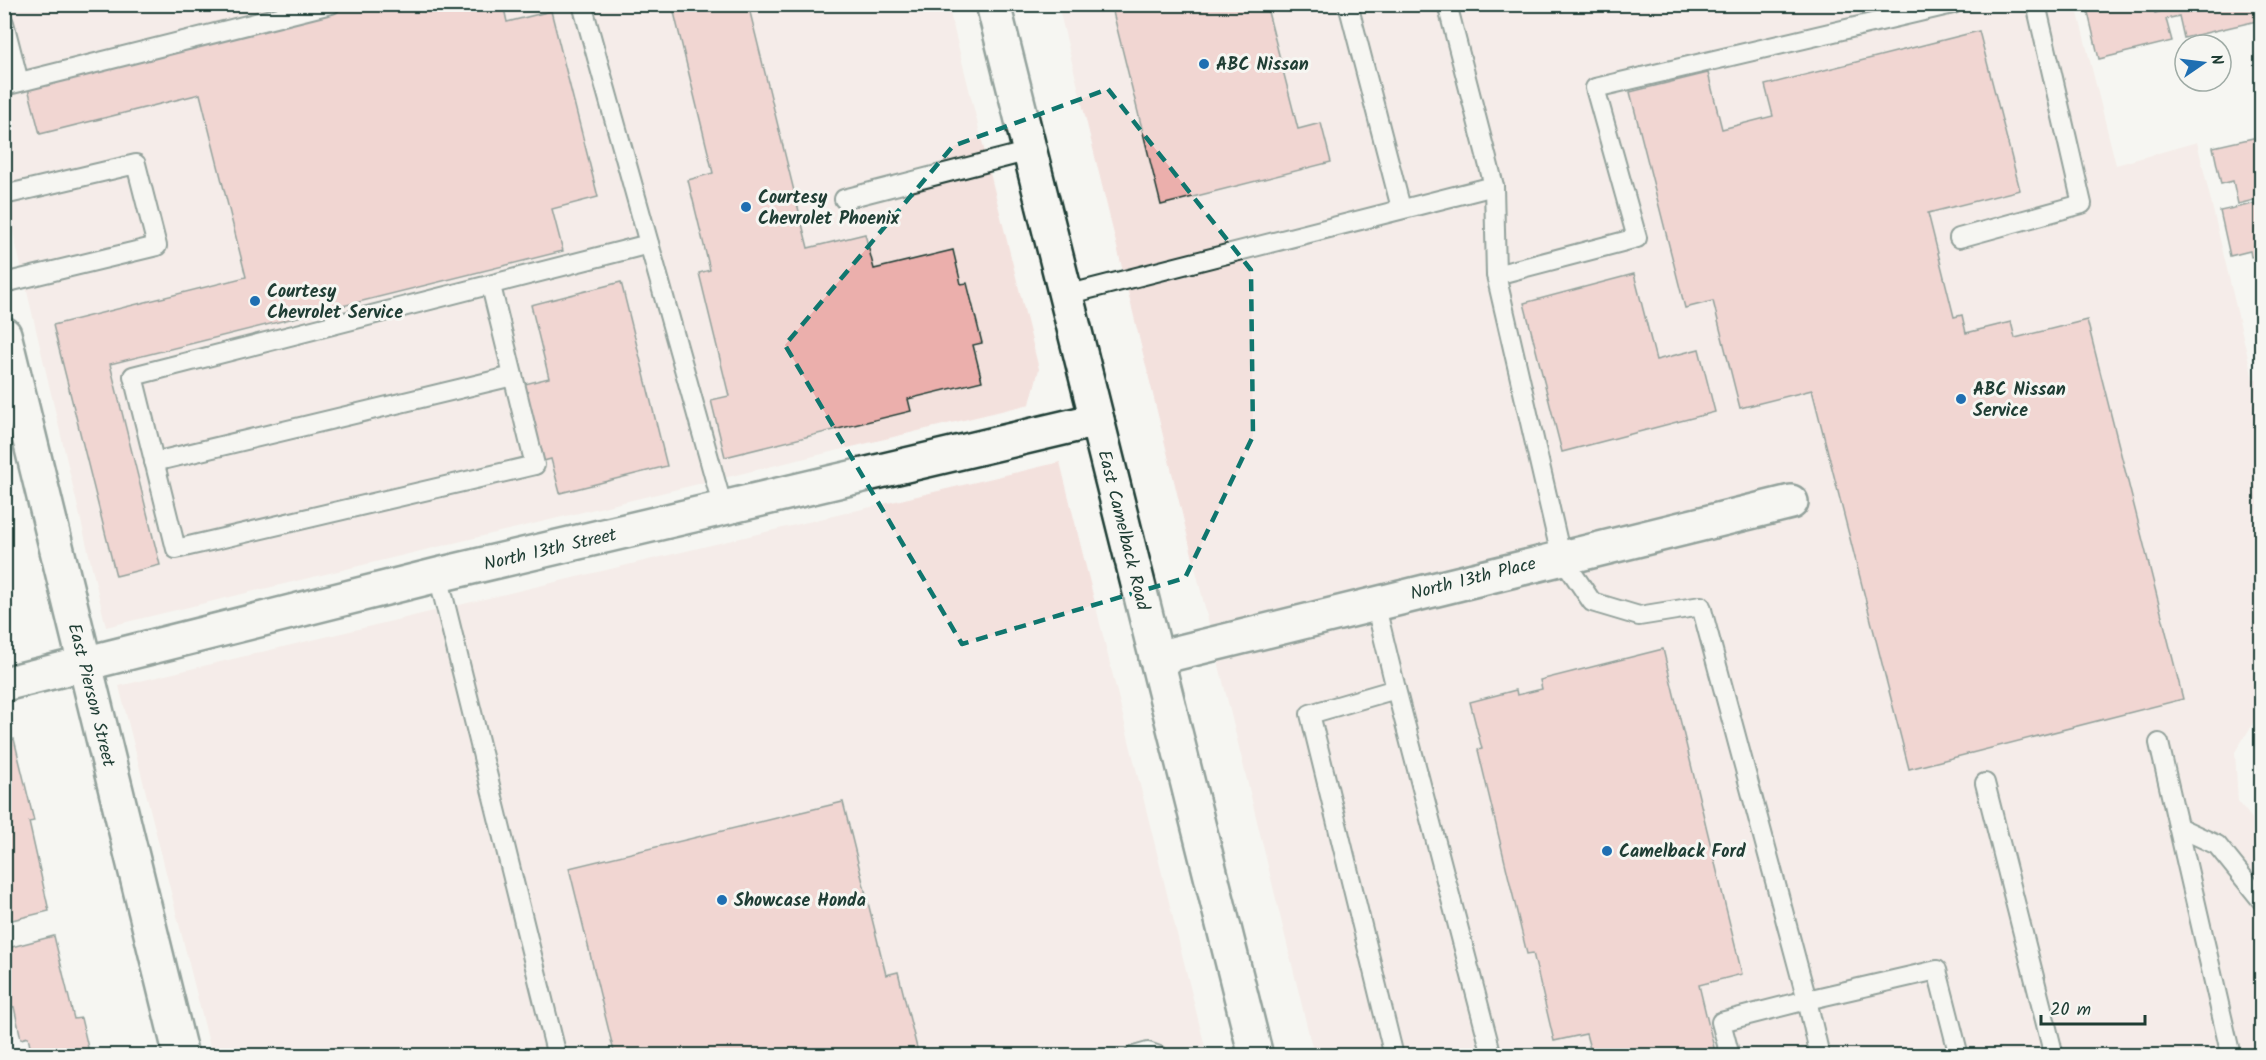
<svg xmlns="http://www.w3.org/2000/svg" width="2266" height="1060" font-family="Kalam,sans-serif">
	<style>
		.built { fill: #f3e1dd }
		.building { fill: #ebafac; stroke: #1f3d34; stroke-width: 1.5 }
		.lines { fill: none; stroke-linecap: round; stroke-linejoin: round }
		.service-casing { stroke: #1f3d34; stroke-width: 22 }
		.minor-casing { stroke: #1f3d34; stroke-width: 38 }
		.primary-casing { stroke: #1f3d34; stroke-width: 38 }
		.service { stroke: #f6f6f2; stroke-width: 18 }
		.minor { stroke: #f6f6f2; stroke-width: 33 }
		.primary { stroke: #f6f6f2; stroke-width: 33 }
		.marked { fill: none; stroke: #0f766e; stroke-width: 4.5; stroke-dasharray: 12 8; stroke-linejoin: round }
		.poi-dot { fill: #1f6fb2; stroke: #f6f6f2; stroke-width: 2 }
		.labels { text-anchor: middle; stroke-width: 6; stroke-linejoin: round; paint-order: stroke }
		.poi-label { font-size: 18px; font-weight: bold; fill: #1f3d34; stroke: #f6f6f2; text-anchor: start }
		.street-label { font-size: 18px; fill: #1f3d34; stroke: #f6f6f2 }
	</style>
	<rect width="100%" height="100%" fill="#f6f6f2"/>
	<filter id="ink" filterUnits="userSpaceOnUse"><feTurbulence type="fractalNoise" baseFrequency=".0167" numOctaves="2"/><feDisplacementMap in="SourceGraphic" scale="12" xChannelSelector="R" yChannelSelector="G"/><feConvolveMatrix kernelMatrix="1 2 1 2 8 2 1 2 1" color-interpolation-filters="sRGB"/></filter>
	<g filter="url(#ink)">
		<g class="built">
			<polygon points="4,5 948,5 1039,369 1030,404 106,627 5,198"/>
			<polygon points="1058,5 2076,5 2116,165 2197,142 2253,379 2261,379 2261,711 2235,752 2238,801 2261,830 2261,1055 1314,1055"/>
			<polygon points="1060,462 1207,1055 212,1055 119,686"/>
		</g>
		<g class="building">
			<polygon points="361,4 503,4 507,22 551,11 598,197 552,209 563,251 110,364 160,565 116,576 53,325 246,277 200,94 40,134 28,88"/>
			<polygon points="672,4 748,4 808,248 865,234 874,269 953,250 961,284 967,283 982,343 973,345 982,381 908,399 911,411 725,457 711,400 729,396 699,273 710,270 688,180 713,173"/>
			<polygon points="1111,4 1266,4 1298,129 1321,123 1331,162 1161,205"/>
			<polygon points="2086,4 2152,4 2155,13 2187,4 2253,4 2257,21 2184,38 2179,16 2166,19 2172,41 2099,59"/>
			<polygon points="1979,31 2020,190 1928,213 1954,317 1962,315 1966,333 2011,322 2015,338 2087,320 2183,699 1909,769 1812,390 1740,408 1713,301 1685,308 1630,92 1708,73 1722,129 1773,116 1765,85"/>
			<polygon points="2262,136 2262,198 2238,204 2233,181 2221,184 2213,147"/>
			<polygon points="2262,202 2262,255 2251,257 2250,251 2230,256 2220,211"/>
			<polygon points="1634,274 1656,360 1699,349 1715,412 1562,452 1524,303"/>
			<polygon points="621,282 667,466 560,493 551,459 540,462 521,385 549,378 531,305"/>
			<polygon points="1663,649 1742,974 1699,985 1716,1056 1592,1056 1586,1034 1554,1041 1533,953 1527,954 1478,750 1482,749 1470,702 1516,690 1517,695 1542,689 1540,680"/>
			<polygon points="14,739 34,821 29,822 49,911 4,922 4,742"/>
			<polygon points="843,802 886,975 898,972 919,1056 615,1056 569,868"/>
			<polygon points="54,936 74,1019 81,1018 90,1056 32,1056 28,1037 21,1039 14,1007 10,1008 4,986 4,983 9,981 4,949"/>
		</g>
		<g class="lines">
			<defs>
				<g id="service">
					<polyline points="582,4 723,508"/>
					<polyline points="1348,4 1401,208"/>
					<polyline points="1953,4 1595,88 1637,238 1496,275 1561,556 1592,602 1639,616 1701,606 1807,1000 1937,970 1959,1056"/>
					<polyline points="4,23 19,82"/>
					<polyline points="4,86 331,4"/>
					<polyline points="1494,186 1496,275"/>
					<polyline points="4,195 136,164 157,246 4,283"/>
					<polyline points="844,199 1030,151"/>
					<polyline points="1959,238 2082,204 2036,4"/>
					<polyline points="491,286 535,465 176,549 133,376 649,244"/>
					<polyline points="1066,295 1494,186 1447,4"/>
					<polyline points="154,462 513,376"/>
					<polyline points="438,575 557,1056"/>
					<polyline points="1375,603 1396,689 1310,714 1394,1056"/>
					<polyline points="1396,689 1492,1056"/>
					<polyline points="2159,743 2231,1056"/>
					<polyline points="1985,783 2054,1056"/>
					<polyline points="2178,827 2217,845 2262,901"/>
					<polyline points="1134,1056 1148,1052 1159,1056"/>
					<polyline points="1730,1056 1721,1022 1807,1000 1820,1056"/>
				</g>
				<g id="minor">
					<polyline points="4,334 181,1056"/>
					<polyline points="1156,658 1791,502"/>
					<polyline points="4,684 438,575 1097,420"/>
				</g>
				<polyline id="primary" points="993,4 1256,1056"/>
			</defs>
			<use href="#service" class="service-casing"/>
			<use href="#minor" class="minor-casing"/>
			<use href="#primary" class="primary-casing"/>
			<use href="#service" class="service"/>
			<use href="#minor" class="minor"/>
			<use href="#primary" class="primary"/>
		</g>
	</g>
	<path d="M0 0H2266V1060H0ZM 1108,89 L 1251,270 L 1253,436 L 1185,578 L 962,644 L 785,345 L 953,146 Z" fill="#f6f6f2" fill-opacity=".55" fill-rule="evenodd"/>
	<path class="marked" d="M 1108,89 L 1251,270 L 1253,436 L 1185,578 L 962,644 L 785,345 L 953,146 Z"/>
	<g class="poi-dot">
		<circle cx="1204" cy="64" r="6"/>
		<circle cx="746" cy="207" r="6"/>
		<circle cx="255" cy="301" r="6"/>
		<circle cx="1961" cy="399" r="6"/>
		<circle cx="1607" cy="851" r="6"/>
		<circle cx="722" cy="900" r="6"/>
	</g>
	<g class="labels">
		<g class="poi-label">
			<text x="1216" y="70">ABC Nissan</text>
			<text x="758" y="203">Courtesy<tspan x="758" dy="21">Chevrolet Phoenix</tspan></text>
			<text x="267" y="297">Courtesy<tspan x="267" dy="21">Chevrolet Service</tspan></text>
			<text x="1973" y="395">ABC Nissan<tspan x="1973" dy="21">Service</tspan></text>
			<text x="1619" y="857">Camelback Ford</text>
			<text x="734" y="906">Showcase Honda</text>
		</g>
		<g class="street-label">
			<text transform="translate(1124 530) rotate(76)" y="6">East Camelback Road</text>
			<text transform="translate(550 549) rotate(-13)" y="6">North 13th Street</text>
			<text transform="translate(1473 578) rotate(-14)" y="6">North 13th Place</text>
			<text transform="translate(92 695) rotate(76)" y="6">East Pierson Street</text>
		</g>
	</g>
	<rect width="2266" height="1060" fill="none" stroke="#f6f6f2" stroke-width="24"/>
	<rect x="12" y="12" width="2242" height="1036" fill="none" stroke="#1f3d34" stroke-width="2" filter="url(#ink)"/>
	<g transform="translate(2203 63) rotate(76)"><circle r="28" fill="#f6f6f2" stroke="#a0aca6" stroke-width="1.5"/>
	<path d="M0-4.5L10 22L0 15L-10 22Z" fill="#1f6fb2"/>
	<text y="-9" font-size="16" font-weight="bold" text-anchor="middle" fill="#1f3d34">N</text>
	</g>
	<path d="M2041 1015v9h104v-9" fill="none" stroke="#1f3d34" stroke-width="3"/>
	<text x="2050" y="1015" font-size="18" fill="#1f3d34" stroke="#f6f6f2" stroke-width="4.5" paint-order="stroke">20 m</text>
</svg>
